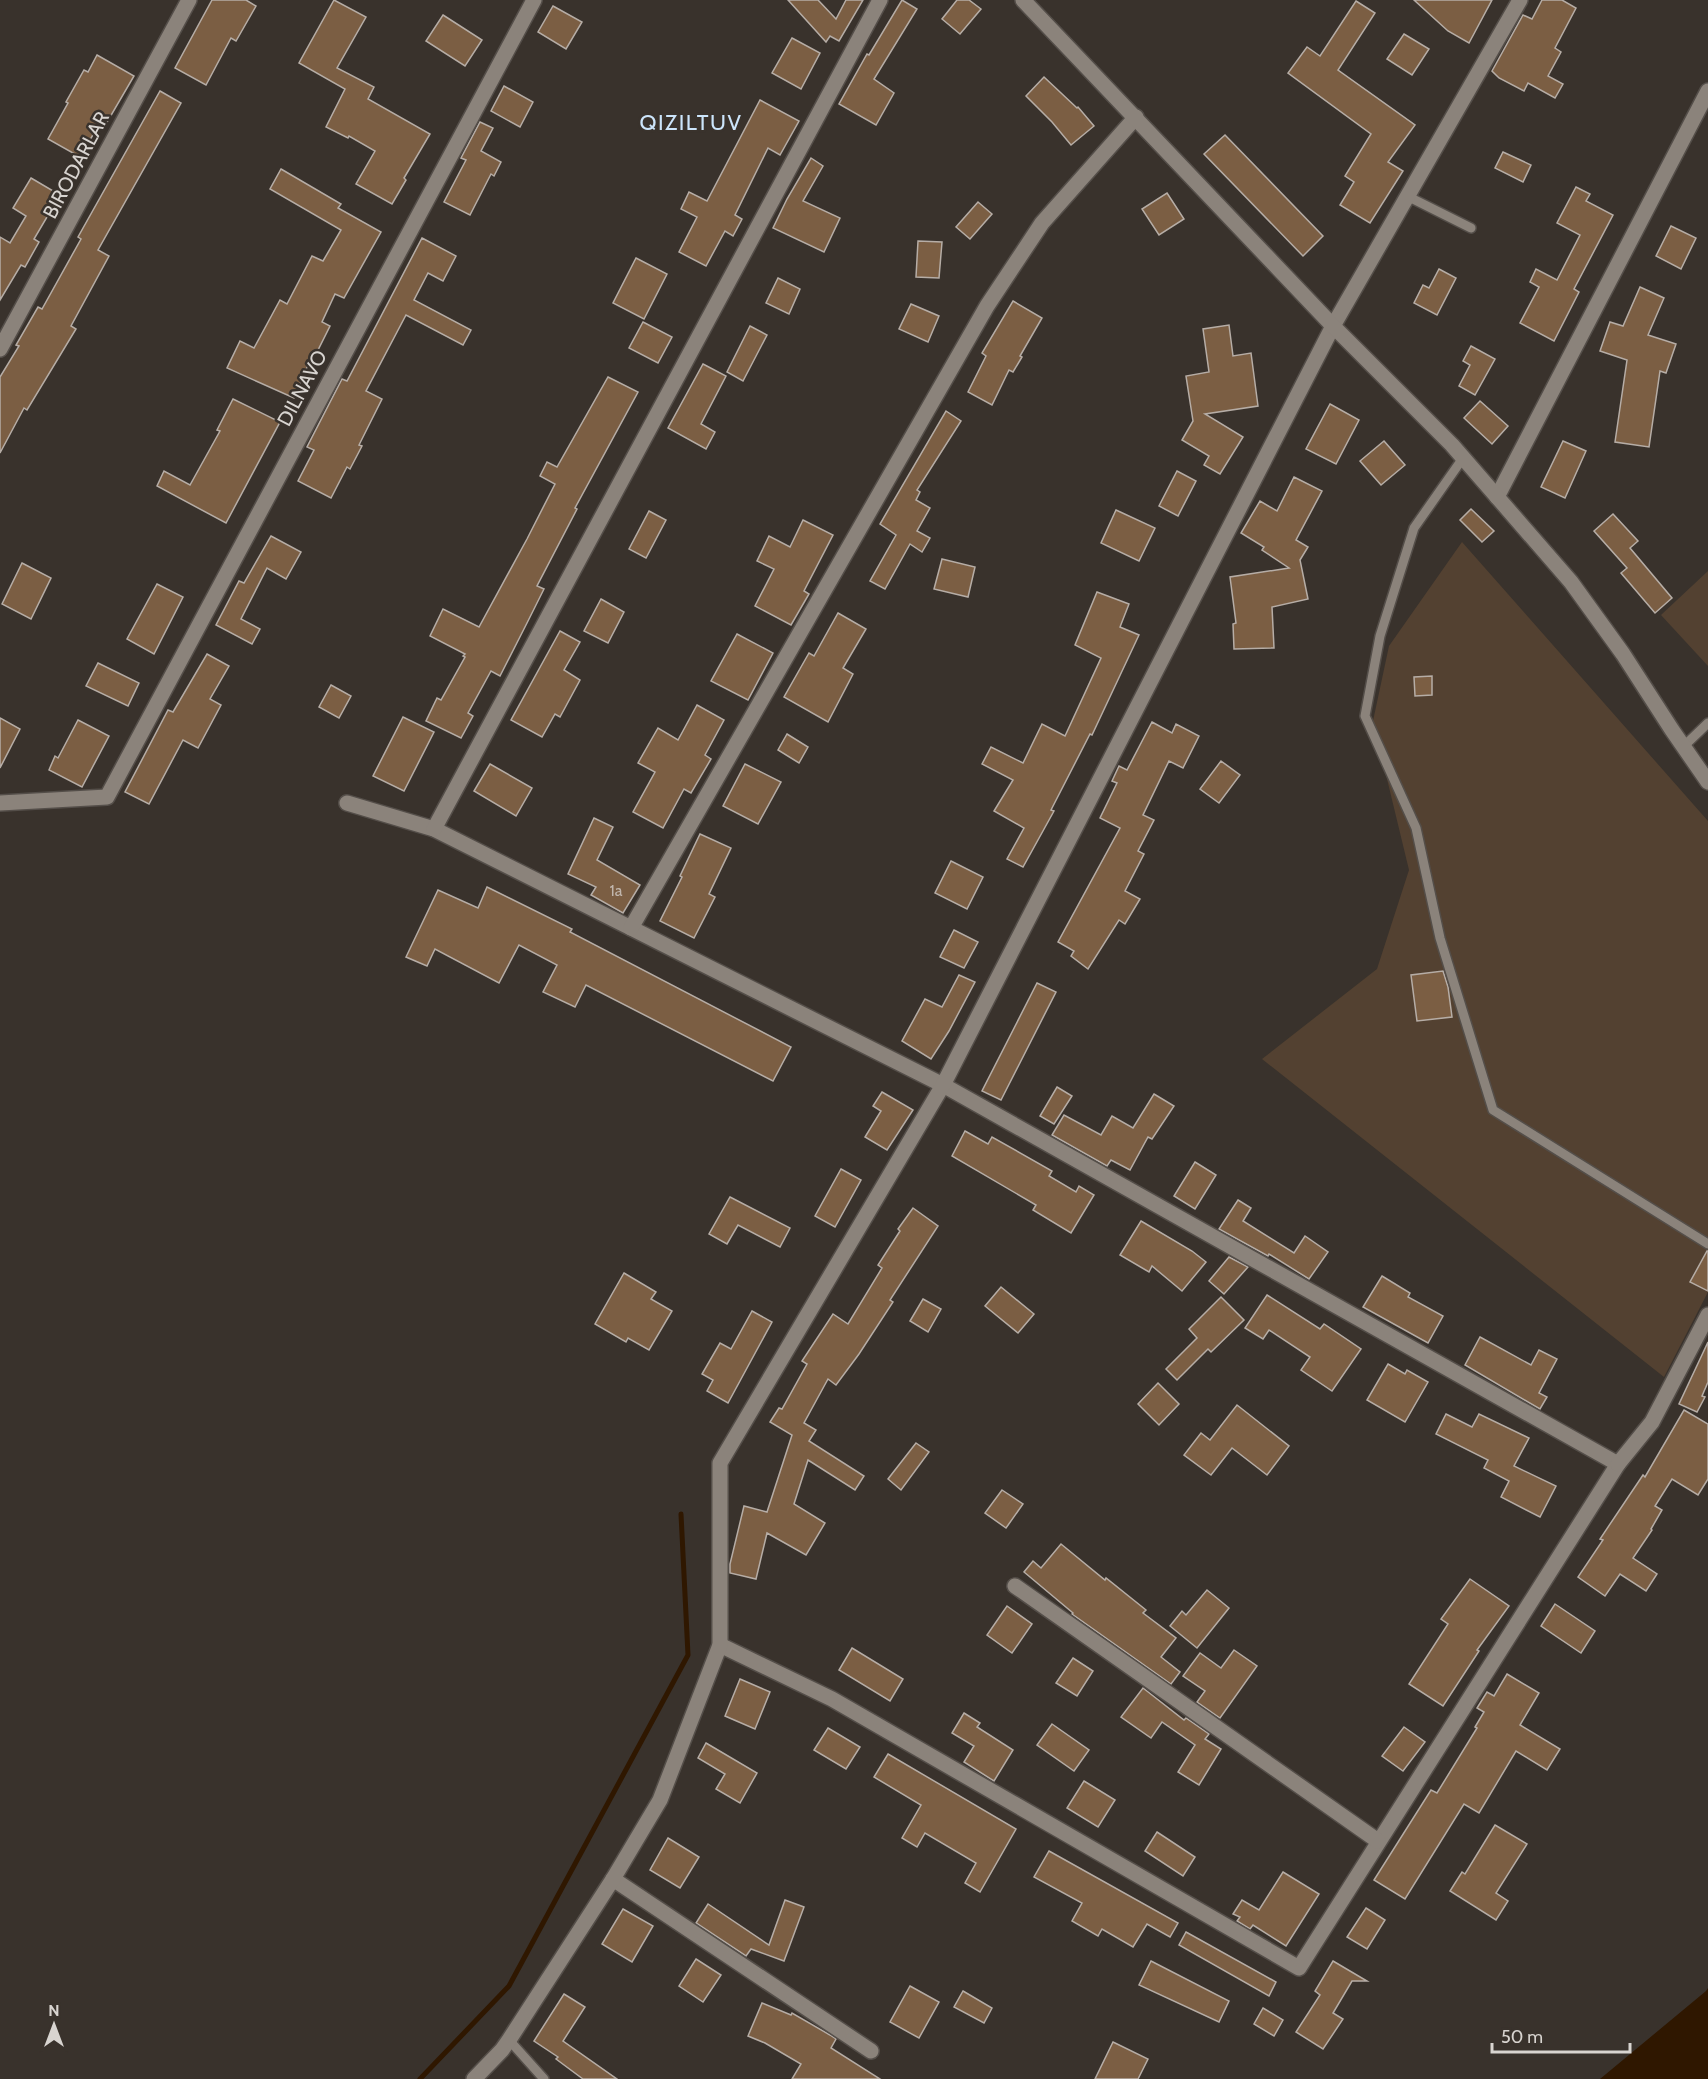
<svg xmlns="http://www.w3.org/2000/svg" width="1708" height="2079" font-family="Cabin,sans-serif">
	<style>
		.green { fill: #534131 }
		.water { fill: #2f1700 }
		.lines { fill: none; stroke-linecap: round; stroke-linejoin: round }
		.stream { stroke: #2f1700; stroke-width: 5 }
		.building { fill: #7b5e43; stroke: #b6ada6; stroke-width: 1.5 }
		.service-casing { stroke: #544e49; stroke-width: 12 }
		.minor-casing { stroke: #544e49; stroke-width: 18 }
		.tertiary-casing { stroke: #544e49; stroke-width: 18 }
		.service { stroke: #8b837b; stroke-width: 9 }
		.minor { stroke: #8b837b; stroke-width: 15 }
		.tertiary { stroke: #8b837b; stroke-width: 15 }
		.labels { text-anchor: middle; stroke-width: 5; stroke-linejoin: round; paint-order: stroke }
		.number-label { font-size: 16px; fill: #c1b6ad }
		.street-label { font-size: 20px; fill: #d8d4d0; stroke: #39322c }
		.quarter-label { font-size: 22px; letter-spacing: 1.5px; fill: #cce5fb; stroke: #39322c }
	</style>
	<rect width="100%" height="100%" fill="#39322c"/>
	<g class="green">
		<polygon points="1462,542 1708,821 1708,1292 1664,1377 1262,1059 1377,969 1409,870 1373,721 1389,646"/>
		<polygon points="1708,571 1708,666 1661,615"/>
	</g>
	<polygon class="water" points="1708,1988 1708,2079 1600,2079 1706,1991"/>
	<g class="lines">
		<polyline class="stream" points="420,2079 509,1986 688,1655 681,1514"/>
	</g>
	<g class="building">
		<polygon points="212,0 246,0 256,6 236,41 231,38 206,85 175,68"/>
		<polygon points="334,0 366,17 337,68 374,87 368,99 430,134 404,178 406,180 392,204 356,184 375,151 349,136 348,138 326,127 345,89 299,63"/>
		<polygon points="788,0 818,0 836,19 846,0 863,0 839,41 830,36 826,42"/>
		<polygon points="902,0 917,9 874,79 894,93 876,125 839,104 867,54 869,55"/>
		<polygon points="957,0 969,0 981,9 960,34 942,19"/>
		<polygon points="1414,0 1492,0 1469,43 1448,31"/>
		<polygon points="1542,0 1562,0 1576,8 1555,48 1561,52 1548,76 1563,84 1555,98 1528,83 1524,91 1499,78 1492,71 1523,15 1532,19"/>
		<polygon points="1356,1 1375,13 1338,70 1415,125 1388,162 1403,171 1370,223 1340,205 1354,182 1345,176 1371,134 1288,73 1307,47 1320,56"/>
		<polygon points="553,6 582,22 566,49 538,32"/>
		<polygon points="443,15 482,40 465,66 426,41"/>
		<polygon points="1404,34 1429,49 1412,75 1387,59"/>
		<polygon points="792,38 820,53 801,89 772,73"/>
		<polygon points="97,55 134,76 106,124 101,121 80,157 48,139 68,103 66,102 84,70 88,72"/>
		<polygon points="1044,77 1077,108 1078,107 1094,126 1071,145 1052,122 1026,96"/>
		<polygon points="504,86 533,102 520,127 491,111"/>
		<polygon points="160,91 181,103 98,250 109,256 71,326 76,329 27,410 24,408 0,453 0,377 19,346 16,345 38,307 42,309 81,239 78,237"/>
		<polygon points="760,100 799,121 780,155 768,148 735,215 742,219 733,236 725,231 706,266 679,252 697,217 681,209 689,192 707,201"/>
		<polygon points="480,122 493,128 481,151 501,162 494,176 491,174 470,215 444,202 466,160 461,158"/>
		<polygon points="1225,135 1323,236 1303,256 1204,154"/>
		<polygon points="1503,152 1531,165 1523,182 1495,168"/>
		<polygon points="811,158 823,166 803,201 840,218 824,252 773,228 787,199"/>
		<polygon points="281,169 341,204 338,208 381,232 344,298 335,294 322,322 330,326 317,352 314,351 294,398 227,368 240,341 254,348 280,300 287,304 312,256 323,261 341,230 270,189"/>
		<polygon points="31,178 60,195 34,239 39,242 25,267 21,265 0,300 0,237 10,243 26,216 13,208"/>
		<polygon points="1576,187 1590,194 1586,201 1613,215 1574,289 1579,292 1554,341 1520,323 1539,287 1530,282 1536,269 1557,280 1580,235 1557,223"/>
		<polygon points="1167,193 1184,219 1159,235 1142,209"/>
		<polygon points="978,202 992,214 970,239 956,227"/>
		<polygon points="1671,226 1696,238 1681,269 1656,256"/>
		<polygon points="422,238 456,256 443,281 428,273 414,300 471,330 463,345 406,315 366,391 382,399 359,445 362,446 350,469 347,467 331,498 298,481 314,450 307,447 342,379 347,381"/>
		<polygon points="918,241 942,242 939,278 916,277"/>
		<polygon points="636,258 667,274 644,319 613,303"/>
		<polygon points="1439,269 1456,278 1437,315 1414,303 1423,285 1429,288"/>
		<polygon points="778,278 800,289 789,314 766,303"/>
		<polygon points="1640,287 1664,298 1648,335 1676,344 1666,373 1660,371 1649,447 1615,442 1627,360 1600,351 1610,322 1623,326"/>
		<polygon points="1013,301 1042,318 1020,356 1022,357 1013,372 1009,370 992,405 968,392 986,356 982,353"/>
		<polygon points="911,304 939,316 928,342 899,329"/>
		<polygon points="643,322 672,337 658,363 629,348"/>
		<polygon points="1229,325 1233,356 1251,353 1258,406 1205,414 1243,437 1220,474 1204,465 1209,456 1182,440 1193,421 1186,376 1209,372 1203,329"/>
		<polygon points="750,326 767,335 743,381 727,372"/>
		<polygon points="1471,346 1495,359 1475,395 1459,386 1470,365 1463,361"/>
		<polygon points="703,364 726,376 701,424 715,432 706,449 668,428"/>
		<polygon points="608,377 638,392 575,508 577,509 537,586 544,589 527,623 500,676 491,671 468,713 473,716 461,738 426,721 437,698 441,700 465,657 463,656 465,654 430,636 443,609 479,627 527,539 555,484 540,476 547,462 557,467"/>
		<polygon points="233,399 280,422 226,523 157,486 164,471 190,485 220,431 217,430"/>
		<polygon points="1480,401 1508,426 1492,444 1464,418"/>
		<polygon points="1330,404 1359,420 1336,464 1306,449"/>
		<polygon points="946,411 961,421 917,490 920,492 916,500 930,508 917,531 930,538 922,552 910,544 885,589 870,581 896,535 880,524"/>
		<polygon points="1384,441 1405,465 1381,485 1360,461"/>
		<polygon points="1563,441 1586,451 1565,498 1541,487"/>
		<polygon points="1177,471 1196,481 1178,516 1159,506"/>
		<polygon points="1294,477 1322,491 1296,540 1308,547 1300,560 1308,599 1272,607 1274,648 1234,649 1233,624 1236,623 1230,577 1289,568 1262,550 1264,547 1241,533 1260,501 1277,511"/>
		<polygon points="1471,509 1494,531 1482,542 1460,520"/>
		<polygon points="1116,510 1155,528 1139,561 1101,543"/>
		<polygon points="649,511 666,520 646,558 629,549"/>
		<polygon points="1613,514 1638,541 1630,548 1672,598 1655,613 1621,573 1627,568 1594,531"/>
		<polygon points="803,520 833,535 804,591 809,594 791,625 755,606 774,569 757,561 769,536 790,547"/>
		<polygon points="271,536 301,552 286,579 267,568 241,619 260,629 252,644 216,625 239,581 244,583"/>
		<polygon points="942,559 975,567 968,597 934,589"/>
		<polygon points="22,563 51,578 31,619 2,604"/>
		<polygon points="157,584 183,597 154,654 127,639"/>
		<polygon points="1097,592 1129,604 1120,627 1139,635 1092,735 1090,734 1051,810 1054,811 1023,867 1007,859 1024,828 994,811 1013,780 982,764 991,747 1023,763 1042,724 1065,736 1101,658 1075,645"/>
		<polygon points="601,599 624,612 608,643 584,631"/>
		<polygon points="838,613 866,629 843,668 853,674 828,722 784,697 809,653 814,656"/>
		<polygon points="560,631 580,642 564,670 580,680 560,717 555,714 542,737 511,720"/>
		<polygon points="737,634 773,653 748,700 711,681"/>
		<polygon points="207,654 229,666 210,699 221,705 198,748 183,740 149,804 125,792 168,710 173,712"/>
		<polygon points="98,663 139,683 128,706 86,686"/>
		<polygon points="1432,676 1432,695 1415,696 1414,677"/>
		<polygon points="331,685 351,696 339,718 319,707"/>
		<polygon points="697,705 724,720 705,755 711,759 691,793 684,789 663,828 633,812 655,772 638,763 658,728 678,740"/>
		<polygon points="403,717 434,732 404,791 373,776"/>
		<polygon points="0,718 20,729 0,768"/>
		<polygon points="78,720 109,736 82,787 49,770 55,756 58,758"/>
		<polygon points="1152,722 1172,733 1176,724 1199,736 1183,768 1169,761 1143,815 1154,820 1138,851 1144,854 1125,891 1140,899 1125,924 1119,920 1088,969 1071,956 1074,951 1058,942 1120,828 1100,818 1117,783 1112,781 1119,766 1127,770"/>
		<polygon points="787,734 808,747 799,763 778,750"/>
		<polygon points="1221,761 1240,775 1219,803 1200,789"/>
		<polygon points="490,764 532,788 516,816 474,791"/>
		<polygon points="745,764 781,782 758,824 723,806"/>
		<polygon points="594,818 613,827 597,860 640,885 623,913 591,895 596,887 568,874"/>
		<polygon points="700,834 731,848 709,894 715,897 694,938 660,921 682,877 680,876"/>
		<polygon points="951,861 983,877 967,909 935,893"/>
		<polygon points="487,887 572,929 570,932 791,1047 773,1081 586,985 575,1007 543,992 557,965 519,945 499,983 435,949 427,966 406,957 438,890 478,908"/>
		<polygon points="954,930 978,942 964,968 940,957"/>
		<polygon points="1443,971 1448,987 1452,1017 1417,1021 1411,975"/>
		<polygon points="959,975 975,982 949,1031 931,1059 902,1041 925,999 942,1007"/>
		<polygon points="1037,983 1056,992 1001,1100 982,1091"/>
		<polygon points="1057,1087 1072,1096 1054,1124 1040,1116"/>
		<polygon points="882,1092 913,1110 887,1150 865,1137 881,1111 873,1106"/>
		<polygon points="1154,1094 1174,1106 1152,1139 1148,1137 1130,1170 1111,1160 1107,1166 1052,1135 1064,1115 1101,1135 1112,1116 1133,1128"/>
		<polygon points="965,1131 988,1144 992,1137 1052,1171 1049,1176 1076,1192 1079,1186 1094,1195 1071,1233 1033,1210 1036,1205 952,1156"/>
		<polygon points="1195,1162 1216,1175 1195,1209 1174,1196"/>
		<polygon points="841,1169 861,1180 835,1227 815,1216"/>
		<polygon points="730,1197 790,1228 780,1247 738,1225 727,1244 709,1234"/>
		<polygon points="1238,1200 1251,1208 1243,1221 1294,1253 1305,1236 1328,1252 1309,1279 1269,1254 1268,1256 1219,1229"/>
		<polygon points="913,1208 938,1226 890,1300 893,1302 859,1354 836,1385 828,1379 804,1423 816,1430 809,1441 864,1476 855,1490 808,1460 794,1504 825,1523 806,1555 767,1533 756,1579 730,1573 730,1564 744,1506 767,1512 792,1435 770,1422 779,1408 782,1409 807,1364 802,1361 833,1314 848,1324 882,1268 878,1265 900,1231 898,1229"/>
		<polygon points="1141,1221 1192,1251 1206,1262 1182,1291 1152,1266 1149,1272 1120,1255"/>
		<polygon points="1707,1251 1708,1251 1708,1291 1690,1282"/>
		<polygon points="1229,1257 1248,1267 1224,1294 1209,1281"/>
		<polygon points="624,1273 656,1292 651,1299 672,1311 649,1350 628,1338 626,1342 595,1324"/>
		<polygon points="1382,1276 1410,1293 1408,1297 1443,1316 1428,1343 1363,1307"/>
		<polygon points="1001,1287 1034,1314 1018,1333 985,1306"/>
		<polygon points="1267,1295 1320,1329 1324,1324 1361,1349 1332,1391 1301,1370 1310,1357 1269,1330 1263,1339 1245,1328"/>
		<polygon points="1221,1297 1244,1320 1211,1352 1208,1349 1177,1380 1166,1369 1197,1338 1189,1329"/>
		<polygon points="923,1299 941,1309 928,1332 910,1321"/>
		<polygon points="752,1311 772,1322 728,1403 707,1391 713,1380 702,1374 720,1343 731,1349"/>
		<polygon points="1480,1337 1531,1365 1539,1350 1557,1359 1539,1393 1547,1397 1540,1409 1465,1365"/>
		<polygon points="1708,1342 1708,1382 1702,1396 1705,1397 1697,1412 1679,1404"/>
		<polygon points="1388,1364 1405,1374 1407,1370 1428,1382 1405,1422 1367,1400"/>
		<polygon points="1158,1383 1179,1404 1159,1425 1138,1404"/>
		<polygon points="1237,1405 1289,1446 1267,1475 1232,1448 1211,1475 1184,1455 1201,1433 1210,1440"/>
		<polygon points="1684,1410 1708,1424 1708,1479 1698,1495 1672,1479 1655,1506 1662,1510 1651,1529 1652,1530 1633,1558 1657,1574 1646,1591 1620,1574 1605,1596 1578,1577 1603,1540 1600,1539 1643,1475 1645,1477"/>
		<polygon points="1446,1414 1472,1427 1479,1414 1529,1438 1514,1466 1556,1486 1540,1517 1501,1497 1509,1481 1484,1468 1488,1460 1436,1434"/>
		<polygon points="916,1443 929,1452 901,1490 888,1479"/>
		<polygon points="1002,1490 1023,1504 1006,1528 985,1513"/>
		<polygon points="1061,1544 1105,1580 1106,1578 1146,1610 1143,1613 1176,1638 1161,1657 1180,1672 1171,1684 1072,1614 1073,1613 1024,1572 1033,1561 1041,1568"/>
		<polygon points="1470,1579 1509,1606 1477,1650 1479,1651 1443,1706 1409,1684 1448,1624 1441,1619"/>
		<polygon points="1207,1590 1229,1608 1197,1648 1170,1626 1182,1611 1186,1615"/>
		<polygon points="1555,1604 1595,1631 1581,1653 1541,1626"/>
		<polygon points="1007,1606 1032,1624 1012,1653 987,1635"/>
		<polygon points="852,1648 903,1679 890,1701 839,1670"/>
		<polygon points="1234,1650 1257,1666 1220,1718 1197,1702 1205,1691 1183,1676 1200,1653 1221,1668"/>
		<polygon points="1073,1658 1093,1671 1077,1696 1056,1683"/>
		<polygon points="1507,1674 1539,1693 1520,1725 1560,1749 1547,1770 1516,1751 1479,1813 1464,1804 1405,1899 1374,1880 1431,1790 1437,1793 1477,1728 1475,1727 1484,1712 1477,1708 1487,1692 1494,1696"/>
		<polygon points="740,1679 770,1692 755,1729 725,1716"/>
		<polygon points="1143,1688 1184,1720 1186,1718 1209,1734 1205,1739 1221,1749 1199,1785 1178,1772 1195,1745 1162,1722 1151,1738 1121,1717"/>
		<polygon points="964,1713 980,1723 977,1727 1013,1750 994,1781 964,1762 974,1746 952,1733"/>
		<polygon points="1052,1724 1089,1750 1074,1771 1037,1745"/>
		<polygon points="1404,1727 1425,1742 1403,1771 1382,1756"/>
		<polygon points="828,1728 860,1747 846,1769 814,1750"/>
		<polygon points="706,1743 757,1773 740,1803 716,1789 725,1774 698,1758"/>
		<polygon points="888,1754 1016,1829 980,1892 965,1883 976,1863 925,1833 917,1847 902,1838 921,1805 874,1777"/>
		<polygon points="1084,1781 1115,1800 1098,1827 1067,1808"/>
		<polygon points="1495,1825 1527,1844 1496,1893 1508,1901 1496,1920 1450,1891 1462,1872 1465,1874"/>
		<polygon points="1157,1832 1195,1857 1183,1876 1145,1851"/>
		<polygon points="668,1838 699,1857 680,1888 650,1870"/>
		<polygon points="1049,1851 1178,1923 1170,1937 1147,1924 1133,1947 1102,1929 1098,1936 1072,1921 1082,1903 1034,1877"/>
		<polygon points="1283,1872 1319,1894 1286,1946 1253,1925 1250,1929 1237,1921 1240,1917 1233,1914 1242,1900 1259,1910"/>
		<polygon points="785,1900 804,1907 784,1961 751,1949 746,1956 696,1923 708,1904 769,1945"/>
		<polygon points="1366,1908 1385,1920 1367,1949 1347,1937"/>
		<polygon points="623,1909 653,1926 632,1962 602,1944"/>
		<polygon points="1186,1932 1276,1982 1269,1996 1179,1945"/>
		<polygon points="696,1959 721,1975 703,2002 679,1986"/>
		<polygon points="1151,1961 1229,2001 1219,2022 1139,1985"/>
		<polygon points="1333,1961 1367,1981 1352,1981 1333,2013 1343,2019 1323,2049 1296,2032 1320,1995 1315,1991"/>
		<polygon points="910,1986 939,2002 919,2038 890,2022"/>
		<polygon points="963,1991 992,2008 984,2023 954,2007"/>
		<polygon points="564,1994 585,2007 563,2041 617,2079 583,2079 556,2059 558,2057 534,2041"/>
		<polygon points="762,2003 791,2015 792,2013 830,2035 836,2039 831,2048 880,2079 792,2079 801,2064 765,2043 748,2036"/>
		<polygon points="1263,2008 1283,2020 1274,2036 1254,2024"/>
		<polygon points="1113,2042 1148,2059 1138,2079 1095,2079"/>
	</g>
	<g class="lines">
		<defs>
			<g id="service">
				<polyline points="1407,196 1471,228"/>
				<polyline points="1463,458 1414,528 1380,636 1365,716 1416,828 1440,938 1493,1110 1708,1244"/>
				<polyline points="1683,747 1708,723"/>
				<polyline points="509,2040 544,2079"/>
			</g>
			<g id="minor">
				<polyline points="0,349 189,0"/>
				<polyline points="1497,497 1708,91"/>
				<polyline points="0,803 107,797 534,0"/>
				<polyline points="347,803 434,829 943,1085 1618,1464 1299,1968 832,1699 720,1645"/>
				<polyline points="434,829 880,0"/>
				<polyline points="631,928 987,306 1042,223 1136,117"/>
				<polyline points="1618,1464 1652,1422 1708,1315"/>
				<polyline points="1015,1586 1378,1841"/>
				<polyline points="613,1879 871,2051"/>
				<polyline points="474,2079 502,2050 509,2040 613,1879 660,1800 720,1645 720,1463 943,1085 1333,326 1520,0"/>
			</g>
			<polyline id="tertiary" points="1023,0 1333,326 1452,445 1571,582 1623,654 1672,730 1708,782"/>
		</defs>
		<use href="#service" class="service-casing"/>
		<use href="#minor" class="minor-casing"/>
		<use href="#tertiary" class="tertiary-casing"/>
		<use href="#service" class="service"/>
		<use href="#minor" class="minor"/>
		<use href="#tertiary" class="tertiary"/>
	</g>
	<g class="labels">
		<g class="number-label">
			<text x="616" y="896">1a</text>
		</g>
		<g class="street-label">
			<text transform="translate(76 165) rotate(-62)" y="7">BIRODARLAR</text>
			<text transform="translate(302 388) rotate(-62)" y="7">DILNAVO</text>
		</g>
		<g class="quarter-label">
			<text x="691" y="130">QIZILTUV</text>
		</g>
	</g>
	<g transform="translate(54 2025)" stroke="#39322c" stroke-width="4.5" paint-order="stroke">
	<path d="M0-4.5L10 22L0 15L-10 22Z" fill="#d8d4d0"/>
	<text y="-9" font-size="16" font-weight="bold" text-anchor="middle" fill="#d8d4d0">N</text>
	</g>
	<path d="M1492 2043v9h138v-9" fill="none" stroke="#d8d4d0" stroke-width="3"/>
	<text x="1501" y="2043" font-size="18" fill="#d8d4d0" stroke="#39322c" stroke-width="4.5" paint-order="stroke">50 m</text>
</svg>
